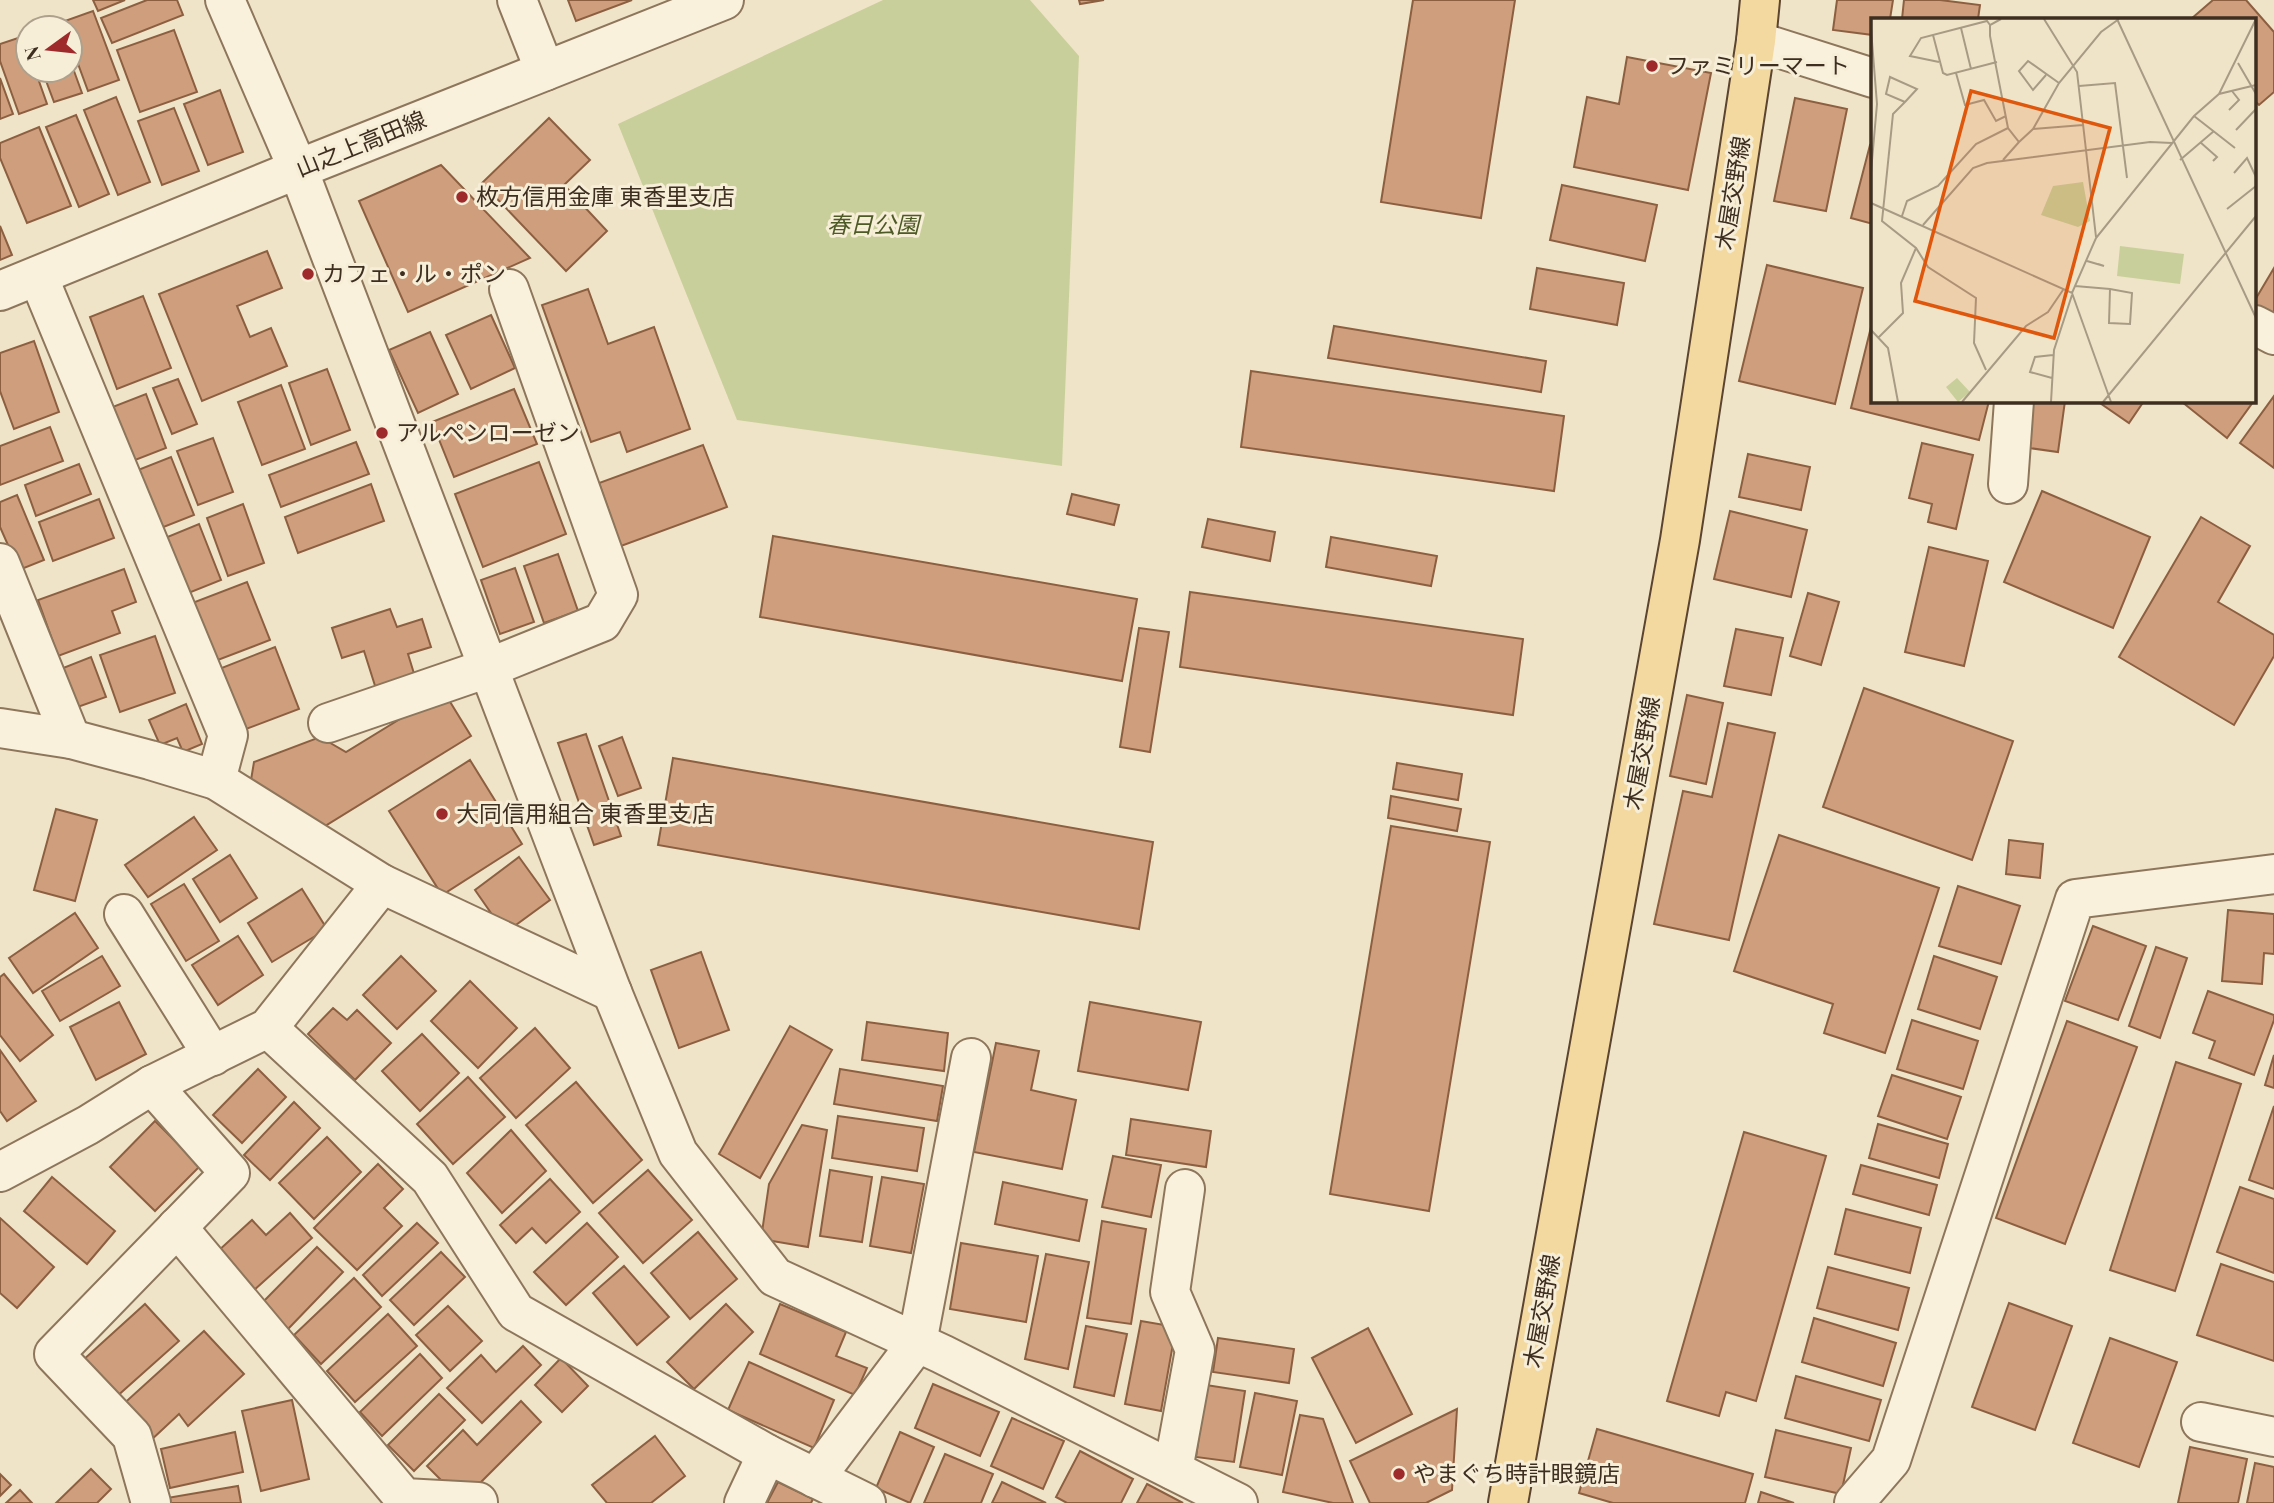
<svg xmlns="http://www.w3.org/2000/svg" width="2274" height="1503" font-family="'Playfair Display','Noto Sans JP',serif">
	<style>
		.green { fill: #c9cf9b }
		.building { fill: #cf9f7d; stroke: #8d5f41; stroke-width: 2 }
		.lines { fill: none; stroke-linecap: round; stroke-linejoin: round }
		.minor-casing { stroke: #8d765c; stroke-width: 42 }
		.major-casing { stroke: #5b4430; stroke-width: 42 }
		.minor { stroke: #faf1dc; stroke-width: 38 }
		.major { stroke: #f3d9a0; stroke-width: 38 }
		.poi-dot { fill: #9e2a2b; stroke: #f7eed8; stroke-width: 2.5 }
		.labels { text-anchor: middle; stroke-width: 6; stroke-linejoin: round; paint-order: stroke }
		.poi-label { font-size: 23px; fill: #3d2e20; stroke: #f7eed8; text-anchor: start }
		.street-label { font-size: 23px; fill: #3d2e20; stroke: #f7eed8 }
		.park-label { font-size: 23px; font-style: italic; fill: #4d5a26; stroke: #f7eed8 }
		.inset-road { fill: none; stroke: #a89b85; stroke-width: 2 }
		.view { fill: #df570d; fill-opacity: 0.15; stroke: #df570d; stroke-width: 3.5 }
		.inset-edge { fill: none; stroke: #3d2e20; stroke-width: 3.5 }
	</style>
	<rect width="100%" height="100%" fill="#f0e4c8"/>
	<polygon class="green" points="883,0 1030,0 1079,56 1062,466 737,420 618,124"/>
	<g class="building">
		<polygon points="93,0 125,0 98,11"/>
		<polygon points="147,0 177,0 183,15 112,43 101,18"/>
		<polygon points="568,0 632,0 576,21"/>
		<polygon points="1079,0 1104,0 1080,4"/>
		<polygon points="1413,0 1515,0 1481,218 1381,202"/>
		<polygon points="1837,0 1893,0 1890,19 1873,19 1873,35 1833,30"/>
		<polygon points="1904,0 1940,0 1980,5 1978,19 1902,19"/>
		<polygon points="2213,0 2246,0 2274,32 2274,92 2259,105 2255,101 2255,19 2191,19"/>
		<polygon points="93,11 119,80 88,91 70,42 70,28 65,28 62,22"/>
		<polygon points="56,21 58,28 37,28"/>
		<polygon points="174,30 197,92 140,112 117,50"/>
		<polygon points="24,36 28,49 28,70 35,70 47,104 19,114 0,61 0,44"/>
		<polygon points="1627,57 1711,73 1688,190 1574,167 1587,97 1619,104"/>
		<polygon points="70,60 82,93 54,102 42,70 70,70"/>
		<polygon points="0,78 13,114 0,119"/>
		<polygon points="220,90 243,152 208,165 184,104"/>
		<polygon points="116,97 150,182 118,195 84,110"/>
		<polygon points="1795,98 1847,109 1826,211 1774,201"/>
		<polygon points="174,108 199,171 162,185 138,121"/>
		<polygon points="76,115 109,194 79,207 46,127"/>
		<polygon points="549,118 590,160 564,185 607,231 566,271 482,183"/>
		<polygon points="39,127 71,206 27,223 0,158 0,143"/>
		<polygon points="1870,145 1873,146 1873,224 1851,218"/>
		<polygon points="441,165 530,258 408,312 359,201"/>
		<polygon points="1562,185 1657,205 1645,261 1550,240"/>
		<polygon points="0,226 12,255 0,260"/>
		<polygon points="267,251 282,288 237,306 250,337 271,328 287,366 202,401 159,294"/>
		<polygon points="1767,265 1863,288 1835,404 1739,381"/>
		<polygon points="1537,268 1624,283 1617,325 1530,309"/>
		<polygon points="2274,268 2274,317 2255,306 2255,300"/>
		<polygon points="588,289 608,344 654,327 690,429 627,452 620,432 591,442 542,305"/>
		<polygon points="143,296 171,368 117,389 90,317"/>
		<polygon points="491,315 515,368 471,389 446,335"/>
		<polygon points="1873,319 1873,401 1989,401 1979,440 1851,408"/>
		<polygon points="1334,326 1546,361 1541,392 1328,358"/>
		<polygon points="430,332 458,394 418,413 389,350"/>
		<polygon points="34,341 59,412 14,429 0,391 0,353"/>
		<polygon points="327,369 350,430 311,445 289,383"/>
		<polygon points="1251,371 1564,416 1554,491 1241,447"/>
		<polygon points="178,379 197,424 172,434 153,388"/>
		<polygon points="281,385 305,449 262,465 238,402"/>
		<polygon points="514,389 537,444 454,477 432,422"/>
		<polygon points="146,394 166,448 130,462 110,408"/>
		<polygon points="2274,396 2274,468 2240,443"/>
		<polygon points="2021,401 2065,401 2058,452 2015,446"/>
		<polygon points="2097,401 2144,401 2129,423"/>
		<polygon points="2183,401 2251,401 2253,402 2227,438 2182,402"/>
		<polygon points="50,427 63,461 0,485 0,446"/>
		<polygon points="213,438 233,492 198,505 177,451"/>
		<polygon points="356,442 369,474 281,507 269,475"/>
		<polygon points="1922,443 1973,455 1956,529 1928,522 1932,504 1909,498"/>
		<polygon points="703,445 727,507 621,546 599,483"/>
		<polygon points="1748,454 1810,467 1801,510 1739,497"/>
		<polygon points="171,457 194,515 161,528 138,470"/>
		<polygon points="539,462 566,534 483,567 455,494"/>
		<polygon points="79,464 91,494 36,516 25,485"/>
		<polygon points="371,484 384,521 298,553 285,517"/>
		<polygon points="2042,491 2150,537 2113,628 2004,582"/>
		<polygon points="1072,494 1119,505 1114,525 1067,514"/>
		<polygon points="17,495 44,560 19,570 0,527 0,502"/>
		<polygon points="99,499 114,538 53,561 39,522"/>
		<polygon points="243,504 264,563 228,576 207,518"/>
		<polygon points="1730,511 1807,530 1791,597 1714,579"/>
		<polygon points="2201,517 2250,546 2218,602 2274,635 2274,656 2234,725 2119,657"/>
		<polygon points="1208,519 1275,532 1270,561 1202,547"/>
		<polygon points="199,524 221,580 186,594 165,538"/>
		<polygon points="773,536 1137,599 1122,681 760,617"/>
		<polygon points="1331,537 1437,556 1431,586 1326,567"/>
		<polygon points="1929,547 1988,561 1964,666 1905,652"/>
		<polygon points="558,554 578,611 544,623 524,566"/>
		<polygon points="515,568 534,622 500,634 481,580"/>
		<polygon points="124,569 136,602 112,611 120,633 58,656 38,600"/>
		<polygon points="247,582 270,640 210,663 187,605"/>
		<polygon points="1190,592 1523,639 1513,715 1180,667"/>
		<polygon points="1808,593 1839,602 1821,665 1790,656"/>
		<polygon points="390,609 397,627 422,619 431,647 408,654 416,680 377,692 364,651 342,658 332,628"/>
		<polygon points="1139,628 1169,632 1150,752 1120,747"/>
		<polygon points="1736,629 1783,638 1771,695 1724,686"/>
		<polygon points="155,636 175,693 120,712 100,655"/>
		<polygon points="275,647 299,709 238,732 214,671"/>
		<polygon points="91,657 106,697 72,709 58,670"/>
		<polygon points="1864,688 2013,741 1972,860 1823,807"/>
		<polygon points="444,692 471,736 325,826 250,786 254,762 320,737 346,752"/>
		<polygon points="1687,695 1723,703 1706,784 1670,776"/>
		<polygon points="186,704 202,744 183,752 177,738 160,745 149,720"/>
		<polygon points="1728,723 1775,733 1729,940 1654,924 1683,791 1712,797"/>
		<polygon points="586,734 621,836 594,845 558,743"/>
		<polygon points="622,737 641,788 618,796 599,746"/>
		<polygon points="673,758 1153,842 1139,929 658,845"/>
		<polygon points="470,760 522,844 442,895 389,811"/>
		<polygon points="1397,763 1462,774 1458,800 1393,789"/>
		<polygon points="1391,796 1461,809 1457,831 1388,818"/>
		<polygon points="56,809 97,820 75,901 34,890"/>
		<polygon points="194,817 217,850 148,897 125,865"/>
		<polygon points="1391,826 1490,842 1429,1211 1330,1194"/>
		<polygon points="1779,835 1939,888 1885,1053 1824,1033 1833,1004 1734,971"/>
		<polygon points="2009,840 2043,844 2040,878 2006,874"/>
		<polygon points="230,855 257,898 220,922 193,879"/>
		<polygon points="519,857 550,900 505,933 475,890"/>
		<polygon points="184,884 219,941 186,961 151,904"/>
		<polygon points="1958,886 2020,906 2001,964 1939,946"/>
		<polygon points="302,889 327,929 272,962 248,923"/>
		<polygon points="2228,910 2274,914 2274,954 2264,953 2262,984 2222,981"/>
		<polygon points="75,913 98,948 33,993 9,958"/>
		<polygon points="2093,926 2146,946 2118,1020 2065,1001"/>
		<polygon points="238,936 263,975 218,1005 192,965"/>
		<polygon points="2156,947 2187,958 2160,1038 2129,1026"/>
		<polygon points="701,952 729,1030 679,1048 651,970"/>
		<polygon points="102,956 120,986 60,1021 42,991"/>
		<polygon points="401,956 436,991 397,1029 363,995"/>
		<polygon points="1934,956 1997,977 1980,1029 1918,1009"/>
		<polygon points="4,974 53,1035 20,1061 0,1035 0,977"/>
		<polygon points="470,981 517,1028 478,1068 431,1021"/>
		<polygon points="2208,991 2274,1015 2274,1020 2254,1075 2209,1058 2215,1041 2193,1033"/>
		<polygon points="119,1002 146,1054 96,1080 70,1027"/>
		<polygon points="1090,1002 1201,1022 1188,1090 1078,1071"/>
		<polygon points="333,1008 347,1020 357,1010 391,1043 355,1080 308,1034"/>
		<polygon points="1912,1020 1978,1041 1963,1089 1897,1069"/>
		<polygon points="2067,1021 2137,1047 2065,1244 1996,1218"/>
		<polygon points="867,1022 948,1033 944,1071 862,1060"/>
		<polygon points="790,1026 832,1050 760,1178 719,1154"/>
		<polygon points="535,1028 570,1068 516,1118 480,1078"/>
		<polygon points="422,1034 459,1073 420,1111 382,1071"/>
		<polygon points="996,1043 1039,1051 1031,1090 1076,1100 1062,1169 974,1152"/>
		<polygon points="0,1050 36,1101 7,1121 0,1111"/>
		<polygon points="2274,1055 2274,1088 2265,1085"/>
		<polygon points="2176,1062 2241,1084 2175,1291 2110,1270"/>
		<polygon points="258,1069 286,1097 242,1143 213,1115"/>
		<polygon points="840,1069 943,1086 937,1121 834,1104"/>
		<polygon points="1892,1075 1961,1097 1947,1139 1878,1116"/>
		<polygon points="468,1077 505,1117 453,1164 417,1124"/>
		<polygon points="576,1082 642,1160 593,1203 526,1125"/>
		<polygon points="294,1102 320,1128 270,1180 244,1155"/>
		<polygon points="2274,1106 2274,1189 2249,1180"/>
		<polygon points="838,1116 924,1128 917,1171 832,1158"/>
		<polygon points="1131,1119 1211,1131 1206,1167 1126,1155"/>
		<polygon points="155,1121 200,1166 155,1211 110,1167"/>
		<polygon points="1878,1124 1948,1144 1939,1178 1869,1158"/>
		<polygon points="802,1125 827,1130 808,1247 761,1239 769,1184"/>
		<polygon points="511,1130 546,1171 502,1213 467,1173"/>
		<polygon points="1744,1132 1826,1156 1756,1401 1726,1392 1719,1416 1667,1401"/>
		<polygon points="327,1137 361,1172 314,1219 279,1183"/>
		<polygon points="1113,1156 1161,1165 1151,1217 1102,1207"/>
		<polygon points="378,1164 403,1189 384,1208 402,1226 357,1270 314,1228"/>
		<polygon points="1861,1165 1937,1185 1929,1215 1853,1194"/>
		<polygon points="648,1170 692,1220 643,1263 599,1213"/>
		<polygon points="830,1170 872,1177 862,1242 820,1236"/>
		<polygon points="52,1177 115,1231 87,1264 24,1211"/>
		<polygon points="882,1177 924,1184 911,1253 870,1246"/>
		<polygon points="550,1179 580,1212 546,1243 532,1228 516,1243 500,1225"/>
		<polygon points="1003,1182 1087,1200 1079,1241 995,1224"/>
		<polygon points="2240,1187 2274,1199 2274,1273 2217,1252"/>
		<polygon points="1846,1209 1921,1228 1910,1273 1835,1254"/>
		<polygon points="290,1213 312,1238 253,1291 217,1252 252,1220 266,1235"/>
		<polygon points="0,1218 54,1267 17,1308 0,1293"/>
		<polygon points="1102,1221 1146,1229 1131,1324 1087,1318"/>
		<polygon points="417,1223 438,1243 382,1296 363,1275"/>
		<polygon points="587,1223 618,1257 566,1305 534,1272"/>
		<polygon points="698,1232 737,1279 690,1319 651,1273"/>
		<polygon points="961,1243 1038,1256 1026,1322 950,1309"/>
		<polygon points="317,1247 343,1272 288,1329 261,1304"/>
		<polygon points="441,1252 465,1277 414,1325 390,1300"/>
		<polygon points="1046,1254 1089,1262 1068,1369 1025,1359"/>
		<polygon points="2221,1264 2274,1282 2274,1361 2197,1335"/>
		<polygon points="624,1266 669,1317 637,1345 593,1293"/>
		<polygon points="1828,1267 1909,1288 1898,1330 1817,1308"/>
		<polygon points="354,1278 381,1307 321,1364 294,1335"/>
		<polygon points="2009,1303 2072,1326 2035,1430 1972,1407"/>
		<polygon points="145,1304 179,1341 115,1398 82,1361"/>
		<polygon points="726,1304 753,1332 694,1389 667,1362"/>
		<polygon points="780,1304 846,1332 836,1356 867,1368 855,1395 760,1354"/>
		<polygon points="448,1306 482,1341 450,1371 416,1335"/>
		<polygon points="388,1314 417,1346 355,1402 327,1371"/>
		<polygon points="1814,1318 1896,1343 1883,1386 1802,1362"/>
		<polygon points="1141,1321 1176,1327 1161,1411 1125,1404"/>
		<polygon points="1086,1326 1127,1334 1114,1396 1074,1387"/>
		<polygon points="1368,1328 1412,1414 1356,1443 1312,1358"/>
		<polygon points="204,1331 244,1374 188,1426 179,1414 149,1442 119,1408"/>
		<polygon points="1218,1338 1294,1349 1289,1383 1213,1372"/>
		<polygon points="2110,1338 2177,1362 2139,1467 2073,1443"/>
		<polygon points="523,1346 541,1365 482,1423 447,1388 481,1355 496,1372"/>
		<polygon points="420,1354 442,1378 382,1436 360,1412"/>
		<polygon points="561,1358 588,1386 562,1412 535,1385"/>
		<polygon points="749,1362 834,1400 814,1448 728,1410"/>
		<polygon points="1796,1376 1881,1400 1869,1441 1785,1418"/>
		<polygon points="933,1384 999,1412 980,1456 915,1428"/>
		<polygon points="1206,1385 1245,1391 1234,1462 1196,1457"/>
		<polygon points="1255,1393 1297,1401 1282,1475 1240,1467"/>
		<polygon points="439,1394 465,1420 414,1471 388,1445"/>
		<polygon points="292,1400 309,1479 261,1491 242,1411"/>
		<polygon points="521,1401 541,1422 462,1501 427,1466 463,1430 477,1445"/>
		<polygon points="1457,1409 1452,1490 1426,1503 1370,1503 1350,1461"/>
		<polygon points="1300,1415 1323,1419 1353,1503 1333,1503 1283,1492"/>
		<polygon points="1012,1418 1064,1441 1043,1489 991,1466"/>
		<polygon points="1597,1429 1753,1474 1745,1503 1613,1503 1579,1493"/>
		<polygon points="1776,1430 1851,1448 1841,1494 1765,1477"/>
		<polygon points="235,1432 243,1472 170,1488 161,1449"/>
		<polygon points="900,1432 934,1447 910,1503 876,1488"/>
		<polygon points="655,1436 685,1476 651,1503 607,1503 592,1485"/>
		<polygon points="2190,1447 2247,1459 2238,1503 2178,1503"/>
		<polygon points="1080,1451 1133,1479 1121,1503 1067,1503 1056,1497"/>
		<polygon points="945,1454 993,1474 981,1503 924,1503"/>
		<polygon points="2255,1463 2274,1467 2274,1503 2247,1503"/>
		<polygon points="91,1469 111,1489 97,1503 56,1503"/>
		<polygon points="0,1474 11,1485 0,1496"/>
		<polygon points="778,1482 813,1499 811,1503 767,1503"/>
		<polygon points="1002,1482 1046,1503 992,1503"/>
		<polygon points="1147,1484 1183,1503 1137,1503"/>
		<polygon points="238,1486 241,1503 168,1503 167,1498"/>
		<polygon points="20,1490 32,1503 6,1503"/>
		<polygon points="1761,1492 1794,1503 1758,1503"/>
	</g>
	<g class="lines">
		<defs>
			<g id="minor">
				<polyline points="225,0 298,169 612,992 678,1153 775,1277 942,1354 1238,1503"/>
				<polyline points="517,0 545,71"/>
				<polyline points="1756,41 1873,78"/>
				<polyline points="38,276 228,735 216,780"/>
				<polyline points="0,291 298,169 724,0"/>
				<polyline points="2255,325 2274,335"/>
				<polyline points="2008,484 2014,401"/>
				<polyline points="0,563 71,739"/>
				<polyline points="328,723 488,668 602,622 618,595 509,289"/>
				<polyline points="0,728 71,739 150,760 216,780 382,884 268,1028 152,1085 88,1125 0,1172"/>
				<polyline points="382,884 612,992"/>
				<polyline points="124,914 213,1056"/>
				<polyline points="268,1028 430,1178 516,1312 767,1454 866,1503"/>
				<polyline points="177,1227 404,1498 478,1502"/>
				<polyline points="2201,1422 2274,1437"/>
				<polyline points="1173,1470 1195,1350 1170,1292 1185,1189"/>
				<polyline points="815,1478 917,1343 971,1058"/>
				<polyline points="151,1503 132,1436 54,1354 230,1173 152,1085"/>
				<polyline points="744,1503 767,1454"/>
				<polyline points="1854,1503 1891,1460 2075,899 2274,874"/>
			</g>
			<polyline id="major" points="1508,1503 1680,540 1756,41 1760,0"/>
		</defs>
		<use href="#minor" class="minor-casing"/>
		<use href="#major" class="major-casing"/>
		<use href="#minor" class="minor"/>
		<use href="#major" class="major"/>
	</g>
	<g class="poi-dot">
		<circle cx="1652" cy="66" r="7"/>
		<circle cx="462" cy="197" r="7"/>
		<circle cx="308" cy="274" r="7"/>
		<circle cx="382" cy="433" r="7"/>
		<circle cx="442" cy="814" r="7"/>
		<circle cx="1399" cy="1474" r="7"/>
	</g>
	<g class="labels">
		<g class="poi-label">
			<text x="1666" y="74">ファミリーマート</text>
			<text x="476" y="205">枚方信用金庫 東香里支店</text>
			<text x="322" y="282">カフェ・ル・ポン</text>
			<text x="396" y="441">アルペンローゼン</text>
			<text x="456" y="822">大同信用組合 東香里支店</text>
			<text x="1413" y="1482">やまぐち時計眼鏡店</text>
		</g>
		<g class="street-label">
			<text transform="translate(361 144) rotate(-22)" y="8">山之上高田線</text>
			<text transform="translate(1733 193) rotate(-81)" y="8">木屋交野線</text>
			<text transform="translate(1642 753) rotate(-80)" y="8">木屋交野線</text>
			<text transform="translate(1542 1311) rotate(-80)" y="8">木屋交野線</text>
		</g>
		<g class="park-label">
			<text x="873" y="233">春日公園</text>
		</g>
	</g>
	<g transform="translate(1871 18)">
		<rect width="385" height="385" fill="#f0e4c8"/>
		<path d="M 212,164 L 219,203 L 207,209 L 170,197 L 182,168 ZM 249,228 L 313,236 L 309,266 L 246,258 ZM 86,360 L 99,374 L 87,384 L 75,369 Z" fill="#c9cf9b"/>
		<path class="inset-road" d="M 130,1 L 119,7 L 119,18 L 137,110 L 148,124 L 162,111 L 188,65 L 230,14 L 248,1M 173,1 L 206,54 L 225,219M 246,1 L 385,300M 90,10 L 100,51M 0,11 L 6,86 L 0,154M 62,17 L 72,55 L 76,57 L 126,44M 68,44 L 39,38 L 50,20 L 116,3 L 119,7M 367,45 L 385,76M 85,55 L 94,87 L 113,82 L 125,103 L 135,98M 175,57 L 162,72 L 148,53 L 157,43 L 188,65M 208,68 L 244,65 L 256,160M 348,76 L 385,1M 34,84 L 15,76 L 19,59 L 46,71 L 34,84 L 22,96 L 11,203 L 45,230 L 57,249 L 105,280 L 103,325 L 115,352M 358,92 L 368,82 L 361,73M 323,98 L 364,130M 162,111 L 212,107M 365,112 L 385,91M 329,124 L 346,139 L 342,143M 132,142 L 148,124M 309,142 L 343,113M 363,155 L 376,140 L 385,159M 0,185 L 201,275 L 225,220 L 323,98 L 348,76 L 385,67M 356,191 L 385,168M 31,198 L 36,183 L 67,168 L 105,126 L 137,110M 52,207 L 102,150 L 116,145 L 279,124 L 301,125M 216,243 L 233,248 L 227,246M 204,268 L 239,271 L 261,275 L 259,306 L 238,305 L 239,271M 201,275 L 240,384M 0,312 L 17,330 L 27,384M 7,320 L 32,295 L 30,265 L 45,230M 181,360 L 159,354 L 164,339 L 182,337M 91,384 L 155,308 L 177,294 L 192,272M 180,384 L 183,332 L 201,277M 232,384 L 385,198"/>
		<path class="view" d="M 100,73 L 239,110 L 183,320 L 44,283 Z"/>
		<rect width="385" height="385" class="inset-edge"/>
	</g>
	<g transform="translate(49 49) rotate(255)"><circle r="33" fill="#f7eed8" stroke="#ada18e" stroke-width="2"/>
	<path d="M0-5L12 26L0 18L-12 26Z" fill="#9e2a2b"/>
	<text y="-10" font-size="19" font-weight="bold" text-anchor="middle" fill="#3d2e20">N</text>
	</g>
</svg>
